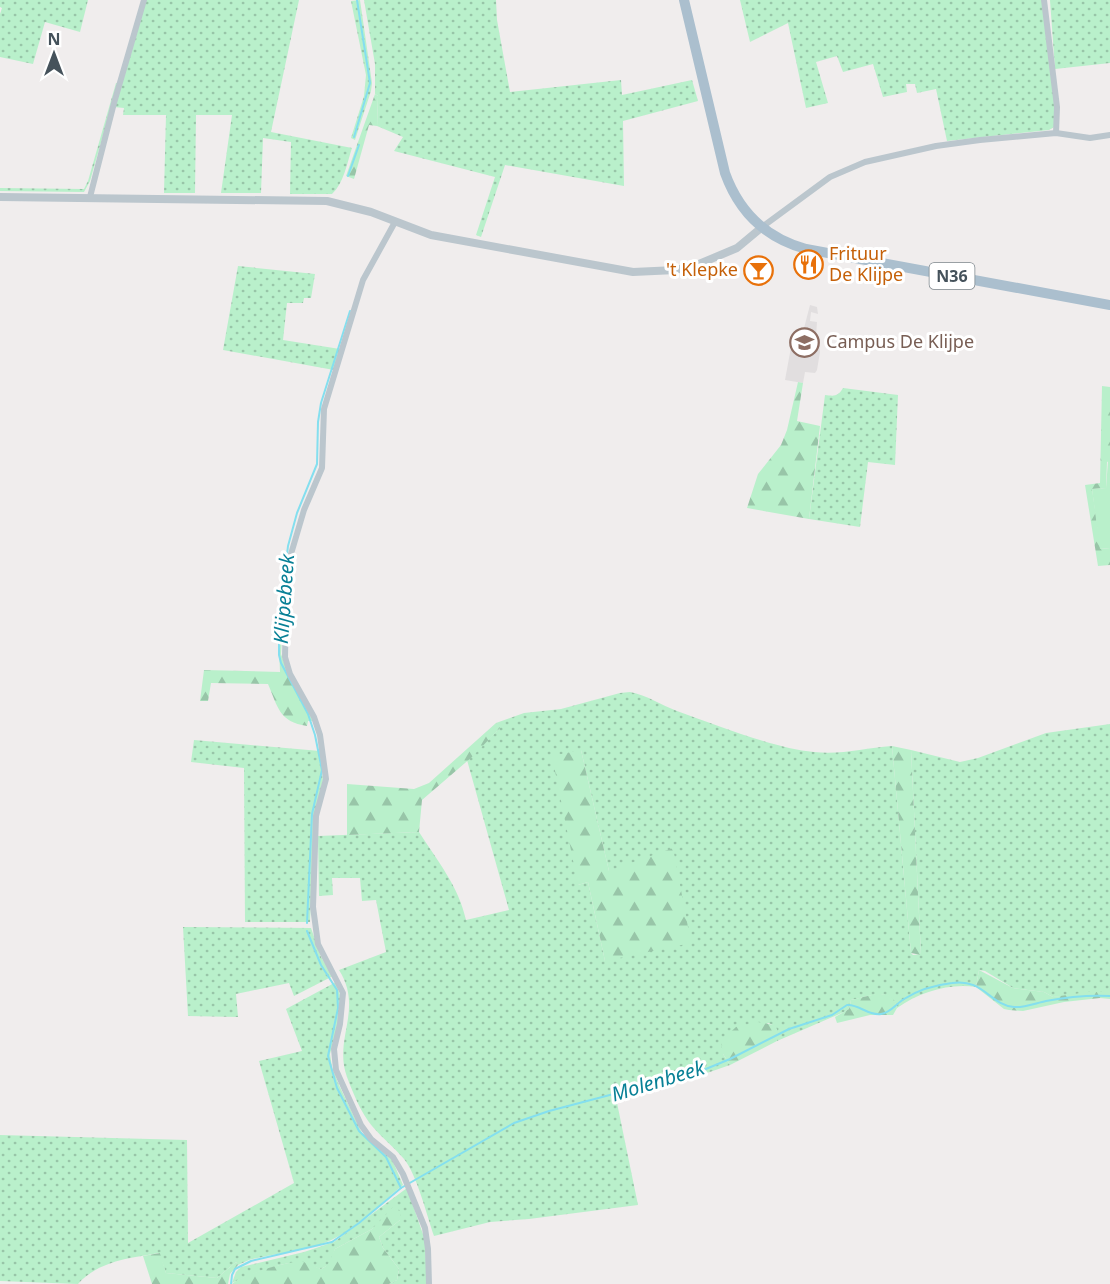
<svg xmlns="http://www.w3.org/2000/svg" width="1110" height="1284" font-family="'Noto Sans',sans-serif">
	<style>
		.education { fill: #e1dedf }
		.grass { fill: url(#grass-dots); fill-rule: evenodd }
		.forest { fill: url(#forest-firs) }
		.garden { fill: #b9f0cb }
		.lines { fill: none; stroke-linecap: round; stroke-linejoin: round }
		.stream { stroke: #84dfef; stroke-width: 2 }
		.minor { stroke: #bbc6cd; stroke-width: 6 }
		.tertiary { stroke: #bbc6cd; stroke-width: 8 }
		.primary { stroke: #abbfce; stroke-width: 10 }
		.labels { text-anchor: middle; stroke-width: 6; stroke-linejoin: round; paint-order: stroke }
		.shield { fill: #fff; stroke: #7d868c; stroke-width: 1.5 }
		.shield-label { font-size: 16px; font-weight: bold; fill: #45525b }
		.food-label { font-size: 18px; fill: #c56008; stroke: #fff; text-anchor: start }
		.education-label { font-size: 18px; fill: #785e54; stroke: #fff; text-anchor: start }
		.water-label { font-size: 20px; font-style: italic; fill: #088096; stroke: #fff }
	</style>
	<defs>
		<pattern id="grass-dots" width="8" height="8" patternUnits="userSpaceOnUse" patternTransform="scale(1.5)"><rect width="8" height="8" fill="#b9f0cb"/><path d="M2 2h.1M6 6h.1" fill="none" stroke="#98c5a8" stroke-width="1.8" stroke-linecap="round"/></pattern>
		<pattern id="forest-firs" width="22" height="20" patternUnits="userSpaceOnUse" patternTransform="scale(1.5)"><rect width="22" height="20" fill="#b9f0cb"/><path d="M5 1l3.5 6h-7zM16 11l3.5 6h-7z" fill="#98c5a8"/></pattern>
	</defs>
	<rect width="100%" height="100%" fill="#f0eded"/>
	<polygon class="education" points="810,305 817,307 818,314 811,312 810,321 817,322 816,337 818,338 820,352 817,370 815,373 805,372 803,383 785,380 794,331 803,332"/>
	<g class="grass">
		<polygon points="0,0 88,0 80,32 45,22 33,64 0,57 0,14 2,8 0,7"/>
		<path d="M 145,0 L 299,0 L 271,132 L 352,148 C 347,163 344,183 332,194 L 290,194 L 291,142 L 263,138 L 261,193 L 221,193 L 232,115 L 196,115 L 195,193 L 164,193 L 166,115 L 123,115 L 124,108 L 114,107 Z"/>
		<polygon points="360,0 372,83 371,91 355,140 351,138 364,96 366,75 351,1"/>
		<polygon points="364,0 496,0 497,20 510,92 621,80 622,95 692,80 698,101 623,121 624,186 505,165 481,237 476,235 495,177 394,151 403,137 377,126 378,96 375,94 375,64"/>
		<polygon points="740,0 1043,0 1055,97 1054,127 1049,130 947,141 936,89 917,93 915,84 906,84 907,92 883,97 873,64 843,72 837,56 816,62 828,103 806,108 788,23 750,42"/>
		<polygon points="1050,0 1110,0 1110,63 1055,69"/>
		<polygon points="116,83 118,83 90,181 84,192 0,191 0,188 84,189 88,181"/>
		<polygon points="238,266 315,274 311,298 304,298 303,303 287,303 283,340 340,349 334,370 223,350"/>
		<path d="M 843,388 L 898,395 L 895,465 L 868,462 L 860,527 L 809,519 L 825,395 C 834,396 838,397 843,388 Z"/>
		<path d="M 630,692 C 647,695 661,705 677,711 C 716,725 773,748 814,752 C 841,755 865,748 892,746 L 911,953 L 913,955 L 921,954 L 911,750 L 960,762 L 978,758 L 1046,733 L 1110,724 L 1110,992 L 1053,997 L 1044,992 L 1013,988 L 985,971 L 979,970 L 976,987 C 949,983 920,992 897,1008 C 891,985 868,997 851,1000 L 849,1009 L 844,1012 L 777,1041 C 777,1031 778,1026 768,1023 L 723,1054 L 730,1065 L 684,1081 L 616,1098 L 638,1205 L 529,1219 L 490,1222 L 434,1236 C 427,1216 417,1175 404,1159 C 394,1147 382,1138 372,1126 C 361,1113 353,1093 347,1077 C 333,1038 364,1010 339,970 L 386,952 L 376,900 L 362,901 L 360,878 L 332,878 L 333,895 L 319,896 L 318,836 L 419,832 C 437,860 459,887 466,920 L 509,910 L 467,760 L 499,729 L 496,723 L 524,713 L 561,709 L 620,693 ZM 581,750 L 609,871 L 605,961 L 588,882 L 578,885 Z"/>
		<polygon points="194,740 320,751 323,780 315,812 310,922 245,922 244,768 191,762"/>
		<polygon points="183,927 311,928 321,957 333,976 294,996 289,983 236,994 238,1017 188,1016"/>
		<path d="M 336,982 L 341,998 L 338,1025 L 330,1054 L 332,1067 L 339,1085 L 362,1133 L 391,1157 L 403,1185 C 378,1205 352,1234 321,1244 C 297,1252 272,1254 249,1260 L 238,1265 L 236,1262 L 217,1278 L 166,1273 L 159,1253 C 130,1258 98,1261 78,1284 L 0,1281 L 0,1135 L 187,1140 L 188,1243 L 294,1183 L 259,1061 L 302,1051 L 286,1009 Z"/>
		<path d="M 407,1188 L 425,1240 L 427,1284 L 389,1284 L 397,1280 L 399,1269 L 383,1248 L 379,1237 L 400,1220 L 384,1219 L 372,1229 L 335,1249 L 330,1264 L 321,1269 C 312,1266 302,1263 292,1263 C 284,1262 240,1278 232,1283 L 236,1272 L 241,1267 L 304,1252 L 334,1242 Z"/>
	</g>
	<g class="forest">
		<polygon points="375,94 378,96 377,126 369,125 354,179 346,176"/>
		<polygon points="798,382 803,383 797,421 820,426 809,519 747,508 758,474 781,445 787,430"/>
		<polygon points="1102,386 1110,387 1110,461 1107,462 1106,488 1092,489 1101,549 1110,548 1110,565 1098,566 1085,485 1100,483"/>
		<path d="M 278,621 L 283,621 L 281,654 L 285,665 L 313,721 L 308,721 L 307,726 C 279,722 278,707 268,684 L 211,683 L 208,701 L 200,701 L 204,670 L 280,672 Z"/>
		<polygon points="496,723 500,728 472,757 422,800 419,832 347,835 347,784 414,789 429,783"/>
		<polygon points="892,746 911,750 921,955 911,953"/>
		<polygon points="581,750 609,871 673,848 691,943 605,961 588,882 578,885 552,756"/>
		<polygon points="979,970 1013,988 1044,992 1053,997 1088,992 1110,992 1110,999 1100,998 1064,1002 1023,1011 1009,1010 1004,1009 976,987"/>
		<path d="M 876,994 C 889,994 894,995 897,1008 L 893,1015 L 870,1015 L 837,1023 L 835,1017 L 849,1009 L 851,1000 Z"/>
		<polygon points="758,1022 774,1025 777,1029 777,1041 730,1065 723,1054 721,1041 736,1027"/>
		<path d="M 395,1205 L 401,1212 L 400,1220 L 379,1237 L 383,1248 L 399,1269 L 397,1280 L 389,1284 L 232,1284 C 241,1275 290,1260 303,1262 C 309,1263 315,1267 321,1269 C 331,1265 330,1258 335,1249 L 372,1229 Z"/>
		<polygon points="160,1253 166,1273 217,1278 236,1262 238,1265 230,1274 228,1284 152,1284 143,1256"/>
	</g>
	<polygon class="garden" points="1108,461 1110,461 1110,548 1100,549 1092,489 1106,488"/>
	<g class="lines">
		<g class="stream">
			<polyline points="354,137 370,83 357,0"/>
			<polyline points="348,176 359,145"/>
			<polyline points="307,923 312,814 322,770 315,735 308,714 281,663 279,655 279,621 288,546 297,513 317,464 318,422 321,403 350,311"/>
			<polyline points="307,931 321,965 337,990 338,1008 328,1056 337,1088 359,1131 386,1157 401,1188"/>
			<path d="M 231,1284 L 232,1275 L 235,1269 L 251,1261 L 332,1242 L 359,1223 L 401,1188 L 514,1123 L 549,1111 L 701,1071 L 730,1059 L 789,1029 L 832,1015 L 847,1005 C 859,1004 868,1016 881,1014 C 890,1013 897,1003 904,999 C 918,990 935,985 952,983 C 983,978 990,1005 1014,1007 C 1024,1008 1036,1003 1046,1001 C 1067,997 1089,995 1110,996"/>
		</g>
		<g class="minor">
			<polyline points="1044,0 1057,107 1056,133"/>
			<polyline points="90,197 114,103 144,0"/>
			<polyline points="395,222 363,280 324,409 322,468 304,510 291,554 286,609 285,657 290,674 314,717 320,735 326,779 316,816 313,907 318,944 343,993 340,1024 334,1049 336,1070 361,1125 371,1139 393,1157 403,1174 425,1228 428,1249 429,1284"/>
			<polyline points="762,227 830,177 865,162 936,146 980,140 1056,133 1090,138 1110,135"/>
		</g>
		<polyline class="tertiary" points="0,197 327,201 371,212 431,235 633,272 676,270 699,264 737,248 761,228"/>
		<path class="primary" d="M 684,0 L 725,173 C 739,212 766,238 806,249 L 1110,305"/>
	</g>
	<defs>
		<symbol id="restaurant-ring" viewBox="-11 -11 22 22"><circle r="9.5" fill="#fff" stroke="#e8710a" stroke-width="1.5"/><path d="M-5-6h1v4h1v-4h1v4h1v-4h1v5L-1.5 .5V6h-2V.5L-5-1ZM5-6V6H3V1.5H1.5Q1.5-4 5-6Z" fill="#e8710a"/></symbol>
		<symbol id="bar-ring" viewBox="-11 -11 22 22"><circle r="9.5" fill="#fff" stroke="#e8710a" stroke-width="1.5"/><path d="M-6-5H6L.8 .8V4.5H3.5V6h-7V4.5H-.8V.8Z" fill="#e8710a"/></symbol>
		<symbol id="school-ring" viewBox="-11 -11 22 22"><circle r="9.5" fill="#fff" stroke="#8d6e63" stroke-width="1.5"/><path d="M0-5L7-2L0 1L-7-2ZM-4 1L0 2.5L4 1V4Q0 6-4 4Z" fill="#8d6e63"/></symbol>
	</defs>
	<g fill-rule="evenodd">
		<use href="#restaurant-ring" x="792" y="248" width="33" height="33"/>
		<use href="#bar-ring" x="742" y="254" width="33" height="33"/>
		<use href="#school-ring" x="788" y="326" width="33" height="33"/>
	</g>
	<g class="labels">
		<rect class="shield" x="929.5" y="263" width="45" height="26" rx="4.5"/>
		<g class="shield-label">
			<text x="952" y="282">N36</text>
		</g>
		<g class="food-label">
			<text x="829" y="260">Frituur<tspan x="829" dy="21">De Klijpe</tspan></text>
			<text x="738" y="276" text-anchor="end">'t Klepke</text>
		</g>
		<g class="education-label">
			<text x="826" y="348">Campus De Klijpe</text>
		</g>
		<g class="water-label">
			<text transform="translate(284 599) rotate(-86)" y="7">Klijpebeek</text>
			<text transform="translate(658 1081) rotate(-17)" y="7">Molenbeek</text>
		</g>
	</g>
	<g transform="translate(54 54)" stroke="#ffffff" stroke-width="4.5" paint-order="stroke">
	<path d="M0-4.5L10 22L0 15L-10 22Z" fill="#45525b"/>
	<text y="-9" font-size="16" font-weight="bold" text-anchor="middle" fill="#45525b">N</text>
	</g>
</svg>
